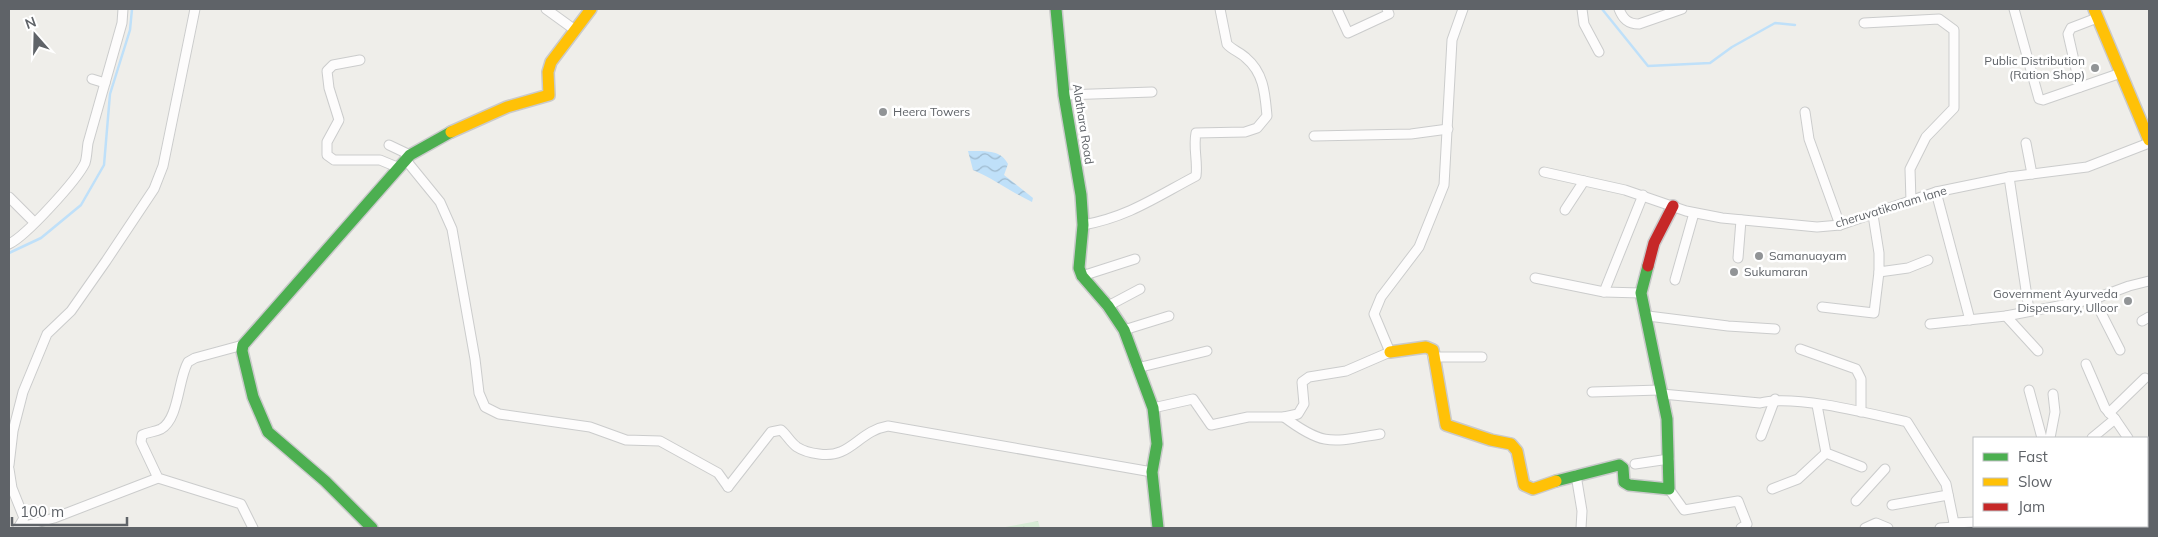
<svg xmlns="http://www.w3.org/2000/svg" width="2158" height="537" font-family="Mulish,sans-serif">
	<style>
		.forest { fill: url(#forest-firs) }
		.water { fill: url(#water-waves) }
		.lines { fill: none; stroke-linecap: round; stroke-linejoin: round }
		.stream { stroke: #bfe0f9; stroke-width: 2.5 }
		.street-casing { stroke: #cbcccc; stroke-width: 11 }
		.fast-casing { stroke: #cacacb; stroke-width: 14 }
		.slow-casing { stroke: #cacacb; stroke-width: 14 }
		.jam-casing { stroke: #cacacb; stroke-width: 14 }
		.street { stroke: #fdfcfc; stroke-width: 9 }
		.fast { stroke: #4caf50; stroke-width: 11 }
		.slow { stroke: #ffc107; stroke-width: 11 }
		.jam { stroke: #c62828; stroke-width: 11 }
		.poi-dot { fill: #919496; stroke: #fff; stroke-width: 2 }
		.labels { text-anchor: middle; stroke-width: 5; stroke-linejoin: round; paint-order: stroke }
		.poi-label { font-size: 12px; fill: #5f6368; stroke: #fff; text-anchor: start }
		.street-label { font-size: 12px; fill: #5f6368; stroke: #fff }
	</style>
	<defs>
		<pattern id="forest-firs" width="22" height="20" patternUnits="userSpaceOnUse" patternTransform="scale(1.25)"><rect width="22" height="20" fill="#d8ebd6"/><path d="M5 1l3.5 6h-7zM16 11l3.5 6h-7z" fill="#b2c2b1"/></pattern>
		<pattern id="water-waves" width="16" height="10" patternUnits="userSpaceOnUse" patternTransform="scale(1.25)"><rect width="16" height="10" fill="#bfe0f9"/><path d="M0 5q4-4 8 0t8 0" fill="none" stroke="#9eb9cd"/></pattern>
	</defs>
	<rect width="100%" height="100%" fill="#efeeea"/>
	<polygon class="forest" points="1038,521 1040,528 1000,528"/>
	<path class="water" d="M 968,151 C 983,151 1001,149 1008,164 L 1004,175 L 1033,198 L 1032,202 C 1011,192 994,179 973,170 Z"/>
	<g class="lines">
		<g class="stream">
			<polyline points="1602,9 1648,66 1710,63 1732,47 1775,23 1795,25"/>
			<polyline points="9,253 41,238 81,205 104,165 110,94 130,30 132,9"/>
		</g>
		<defs>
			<g id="street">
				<polyline points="546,9 575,30"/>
				<polyline points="1337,9 1348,33 1389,14 1387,9"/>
				<polyline points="1582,9 1584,24 1599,52"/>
				<path d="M 1619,9 C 1623,19 1628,24 1639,24 L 1682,9"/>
				<polyline points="2014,9 2039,99 2043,100 2121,73"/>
				<polyline points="1864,23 1939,19 1954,30 1954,108 1926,137 1910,169 1911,201"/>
				<polyline points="360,60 333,65 327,71 329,88 339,120 327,142 327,155 334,160 380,160 397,167"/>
				<polyline points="92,79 105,83"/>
				<polyline points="2080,87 2068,34 2071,28 2097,18"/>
				<polyline points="1064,95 1152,92"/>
				<polyline points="1805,112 1809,139 1840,225"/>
				<polyline points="1314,136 1411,134 1448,129"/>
				<polyline points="2026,143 2032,174"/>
				<polyline points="389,145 410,155"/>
				<polyline points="405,159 440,202 452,229 475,359 479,393 485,407 499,414 590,427 626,440 660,441 718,473 728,487"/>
				<polyline points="1544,172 1625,190 1686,211 1722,218 1817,227 1840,225 1936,192 2009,177 2087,167 2149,143"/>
				<polyline points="2009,177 2029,310"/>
				<polyline points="1936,192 1970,320"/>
				<polyline points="9,197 34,222"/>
				<polyline points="1565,210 1584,181"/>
				<polyline points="1873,215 1879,253 1879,272 1908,268 1928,260"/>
				<path d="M 1083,225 C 1128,217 1156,197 1196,176 C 1198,161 1193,148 1196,133 L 1245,132 L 1257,128 L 1267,116 C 1265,94 1264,73 1246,58 C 1240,52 1232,50 1227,44 L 1220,9"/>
				<path d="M 9,244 C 26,236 77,180 85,163 C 87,157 87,149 88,143 L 122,23 L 123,9"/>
				<polyline points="1738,258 1741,220"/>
				<polyline points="1082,276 1135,259"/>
				<polyline points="1535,278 1604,292 1641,293"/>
				<polyline points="1675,280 1694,213"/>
				<polyline points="1604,292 1643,195"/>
				<polyline points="2094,299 2120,350"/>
				<polyline points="1108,306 1140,289"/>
				<polyline points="1822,307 1874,313 1879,272"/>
				<polyline points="1648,316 1728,326 1775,329"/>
				<polyline points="2006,316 2038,351"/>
				<polyline points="2142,321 2149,317"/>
				<polyline points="1930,324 2006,316 2094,299 2129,286 2149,281"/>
				<polyline points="1124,330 1169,316"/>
				<path d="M 243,345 L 195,358 L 188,362 C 178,379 179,419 161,429 C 155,432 148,432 142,435 L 141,442 L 158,478 L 241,504 L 253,528"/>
				<polyline points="1800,349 1856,369 1861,379 1861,412"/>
				<polyline points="1433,357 1482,357"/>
				<polyline points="2086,364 2105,408 2115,419 2092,438"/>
				<polyline points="1137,368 1207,351"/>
				<polyline points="2029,390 2042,438"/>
				<polyline points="1592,392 1660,390"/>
				<path d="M 1662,394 L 1760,403 C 1794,394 1872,414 1907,422 L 1946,484 L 1955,528"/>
				<polyline points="1817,405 1826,453 1862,467"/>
				<polyline points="1153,408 1193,399 1211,425 1248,417 1284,417 1298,414 1304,404 1302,382 1309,377 1346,371 1390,352 1374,314 1381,297 1419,247 1444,185 1452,40 1463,9"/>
				<polyline points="2109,413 2145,378"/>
				<path d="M 1284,417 C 1324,447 1331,442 1380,434"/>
				<polyline points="2115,419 2128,438"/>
				<polyline points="1761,436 1775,399"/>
				<polyline points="2050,438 2055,412 2053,394"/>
				<polyline points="2147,454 2149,450"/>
				<polyline points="1635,464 1669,459"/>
				<polyline points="9,465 13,431 23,392 47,334 71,311 106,261 154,189 163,166 195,9"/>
				<polyline points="2147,465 2149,468"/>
				<polyline points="9,469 12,488 24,518 18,528"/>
				<polyline points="1576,475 1582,511 1581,528"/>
				<path d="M 728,487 L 771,432 L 781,430 C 787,435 790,442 797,447 C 803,451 811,453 819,454 C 851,459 858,431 888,426 L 1152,472"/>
				<polyline points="1669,489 1684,510 1738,501 1747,524 1741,528"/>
				<polyline points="1772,489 1798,479 1826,453"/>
				<polyline points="1856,501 1885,469"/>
				<polyline points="1892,505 1948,495"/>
				<polyline points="1954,523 1974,522"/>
				<polyline points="2042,526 2057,526"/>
				<polyline points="2092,526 2094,528"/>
				<polyline points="2142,526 2144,528"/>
				<polyline points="18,528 54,518 158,478"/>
				<polyline points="1865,528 1876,523 1888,528"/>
				<polyline points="1940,528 1955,527"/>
			</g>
			<g id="fast">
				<polyline points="1056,9 1064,95 1081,195 1083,225 1079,268 1082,276 1108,306 1124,330 1153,408 1157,444 1152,472 1158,528"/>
				<polyline points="1556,481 1619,465 1623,468 1624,482 1629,485 1669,489 1667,419 1641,293 1648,266"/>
				<polyline points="372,528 325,481 268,432 253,397 242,351 243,345 410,155 451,132"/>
			</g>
			<g id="slow">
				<polyline points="2094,9 2149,140"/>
				<polyline points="451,132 507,107 549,95 548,72 551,62 591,9"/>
				<polyline points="1390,352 1426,347 1433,350 1446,425 1491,440 1511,444 1517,451 1524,485 1533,489 1556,481"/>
			</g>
			<polyline id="jam" points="1648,266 1654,243 1673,206"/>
		</defs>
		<use href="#street" class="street-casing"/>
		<use href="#fast" class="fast-casing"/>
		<use href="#slow" class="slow-casing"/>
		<use href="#jam" class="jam-casing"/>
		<use href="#street" class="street"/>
		<use href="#fast" class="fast"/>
		<use href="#slow" class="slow"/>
		<use href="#jam" class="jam"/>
	</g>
	<g class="poi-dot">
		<circle cx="2095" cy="68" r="5"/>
		<circle cx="883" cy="112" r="5"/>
		<circle cx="1759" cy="256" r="5"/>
		<circle cx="1734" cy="272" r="5"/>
		<circle cx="2128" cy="301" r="5"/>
	</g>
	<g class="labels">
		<g class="poi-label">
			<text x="2085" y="65" text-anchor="end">Public Distribution<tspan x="2085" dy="14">(Ration Shop)</tspan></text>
			<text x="893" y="116">Heera Towers</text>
			<text x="1769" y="260">Samanuayam</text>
			<text x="1744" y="276">Sukumaran</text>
			<text x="2118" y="298" text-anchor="end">Government Ayurveda<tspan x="2118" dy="14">Dispensary, Ulloor</tspan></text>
		</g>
		<g class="street-label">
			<text transform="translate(1083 124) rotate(81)" y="4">Alathara Road</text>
			<text transform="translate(1891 207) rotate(-17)" y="4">cheruvatikonam lane</text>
		</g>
	</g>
	<rect width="2158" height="537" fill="none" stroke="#5f6368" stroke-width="20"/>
	<rect x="1973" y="437" width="175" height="90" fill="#ffffff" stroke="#bfc1c3"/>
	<rect x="1983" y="453" width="25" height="8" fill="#4caf50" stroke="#bfc1c3"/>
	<text x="2018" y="462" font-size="15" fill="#5f6368">Fast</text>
	<rect x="1983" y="478" width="25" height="8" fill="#ffc107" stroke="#bfc1c3"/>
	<text x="2018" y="487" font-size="15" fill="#5f6368">Slow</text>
	<rect x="1983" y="503" width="25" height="8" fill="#c62828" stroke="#bfc1c3"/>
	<text x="2018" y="512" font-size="15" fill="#5f6368">Jam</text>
	<g transform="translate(35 35) rotate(340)" stroke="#ffffff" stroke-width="4" paint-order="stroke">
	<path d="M0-4L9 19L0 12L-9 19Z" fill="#5f6368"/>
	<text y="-8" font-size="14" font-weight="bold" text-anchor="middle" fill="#5f6368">N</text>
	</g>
	<path d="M12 517v8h115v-8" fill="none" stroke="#5f6368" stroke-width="2.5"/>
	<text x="20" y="517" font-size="15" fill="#5f6368" stroke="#ffffff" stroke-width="4" paint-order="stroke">100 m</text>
</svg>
